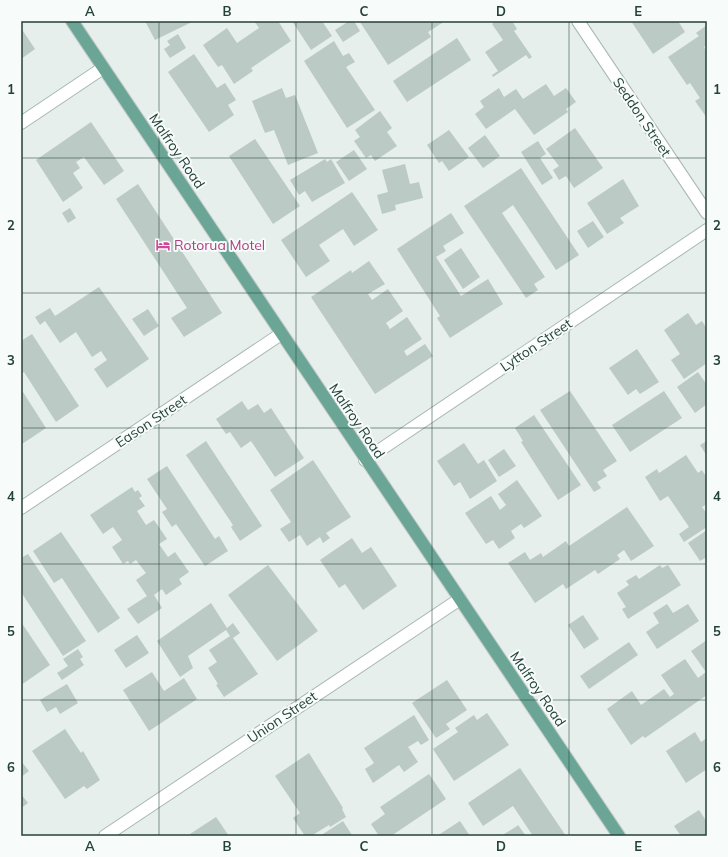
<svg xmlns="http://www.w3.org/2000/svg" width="728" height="857" font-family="Mulish,sans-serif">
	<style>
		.building { fill: #bbcac4 }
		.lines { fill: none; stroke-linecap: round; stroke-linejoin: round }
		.minor-casing { stroke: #a8b8b2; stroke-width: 14 }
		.major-casing { stroke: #c2cac8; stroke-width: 14 }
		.minor { stroke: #fff; stroke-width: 12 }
		.major { stroke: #6aa596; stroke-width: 12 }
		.grid { fill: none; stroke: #24423a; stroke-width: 1; stroke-opacity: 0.55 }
		.labels { text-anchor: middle; stroke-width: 4; stroke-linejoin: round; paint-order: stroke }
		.street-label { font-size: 14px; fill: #24423a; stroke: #f7fbf9 }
		.hotel-label { font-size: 14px; fill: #b23c85; stroke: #f7fbf9; text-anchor: start }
		.neatline { fill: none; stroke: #24423a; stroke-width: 1.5 }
		.grid-label { font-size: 13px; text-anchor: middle; font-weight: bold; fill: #24423a }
	</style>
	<rect width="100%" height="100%" fill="#e6efeb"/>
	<g class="building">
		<polygon points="145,21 194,21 155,40"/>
		<polygon points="254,21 278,21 291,41 251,68 253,71 234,84 222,65 218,67 203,45 227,28 237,43 259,28"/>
		<polygon points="292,21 322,21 332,36 311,50"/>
		<polygon points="349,21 354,21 360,31 343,42 335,30"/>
		<polygon points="445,21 428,32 431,37 388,65 360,22"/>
		<polygon points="496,21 512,21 517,29 514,31 532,57 529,59 526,55 493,77 492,75 498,71 485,52 503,40 492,24"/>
		<polygon points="631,21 678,21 685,32 653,54"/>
		<polygon points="707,25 707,45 704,47 707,52 707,118 695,101 700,98 690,83 687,85 668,57 699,36 696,33"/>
		<polygon points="21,28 35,49 21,59"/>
		<polygon points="178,34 186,48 170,58 164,49 170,45 167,41"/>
		<polygon points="457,38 471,60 407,102 393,81"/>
		<polygon points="334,41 343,56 349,53 355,62 346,67 375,110 347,128 304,61"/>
		<polygon points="194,54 217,88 225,83 236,100 228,105 234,115 209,132 168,72"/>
		<polygon points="546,84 554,96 566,88 576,102 566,109 568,112 534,135 515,109 486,129 475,114 484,107 480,101 499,88 504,97 516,89 523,99"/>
		<polygon points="282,88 286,98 295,95 318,153 288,165 274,130 265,133 252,101"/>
		<polygon points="380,111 392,128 387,132 397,146 375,161 371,155 366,158 354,141 360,137 355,130"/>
		<polygon points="91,122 124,171 104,185 84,157 76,162 80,168 73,173 83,188 63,202 36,160"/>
		<polygon points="575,128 603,168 574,188 566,176 559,180 553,170 559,166 546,149"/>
		<polygon points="449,130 469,157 449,171 442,161 439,163 427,145"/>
		<polygon points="485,135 500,156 483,168 468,148"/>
		<polygon points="255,139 300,206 273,224 229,156"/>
		<polygon points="538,141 546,154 540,158 553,178 542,185 521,152"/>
		<polygon points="354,150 367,169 349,181 336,162"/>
		<polygon points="325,159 327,162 331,159 345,183 312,202 305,191 299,195 290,180"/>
		<polygon points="405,164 410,184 419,182 423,198 395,205 396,210 382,214 377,195 388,192 382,170"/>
		<polygon points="521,168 579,255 556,270 513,205 502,213 545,277 534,284 538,290 526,298 464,206"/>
		<polygon points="623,179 639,206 620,218 624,223 607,234 587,203"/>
		<polygon points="138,184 222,313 184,337 171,318 187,308 116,199"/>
		<polygon points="352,192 378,230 354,246 343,229 319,245 330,261 306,277 281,240"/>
		<polygon points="70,208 76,218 68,223 62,213"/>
		<polygon points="451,213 464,233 443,246 446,251 436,257 461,296 488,279 503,304 450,338 437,318 440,316 397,249"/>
		<polygon points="593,221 604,237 588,248 577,231"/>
		<polygon points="461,248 480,277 463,289 444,260"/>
		<polygon points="369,261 385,284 368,294 372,300 388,289 403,311 386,323 390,329 407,317 422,339 404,351 407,356 425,344 433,356 375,394 311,297 351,270 352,273"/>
		<polygon points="99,287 149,359 107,388 94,369 107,360 101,351 92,357 76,332 60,343 45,321 40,325 35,317 50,308 55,316"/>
		<polygon points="148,309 159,326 144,336 132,319"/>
		<polygon points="688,313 696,325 702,321 707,329 707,363 684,379 671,360 680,354 664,330"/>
		<polygon points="32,334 79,406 56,422 24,372 21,374 21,341"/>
		<polygon points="637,349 659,382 640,394 636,389 628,395 609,368"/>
		<polygon points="698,372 707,385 707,404 695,413 677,387"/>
		<polygon points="21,389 46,428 22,444 21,442"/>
		<polygon points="570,391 617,461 603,470 607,476 597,482 601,488 594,492 540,410"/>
		<polygon points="664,391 682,418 630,452 612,425"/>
		<polygon points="242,401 248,410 258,404 264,413 271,408 304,458 275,477 251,441 241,448 230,432 226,434 216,419"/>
		<polygon points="534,415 581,485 558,500 521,442 523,441 515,428"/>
		<polygon points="206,441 262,526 240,541 231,527 233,525 186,455"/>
		<polygon points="707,441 707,456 700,445"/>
		<polygon points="464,443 478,464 484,460 497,481 470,499 460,482 454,486 437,461"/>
		<polygon points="504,449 516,466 499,477 488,460"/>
		<polygon points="686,455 698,473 702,470 707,478 707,504 702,507 707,514 707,527 684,542 679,534 689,527 668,496 660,501 645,477 657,469 659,473"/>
		<polygon points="313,460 351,517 326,533 330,538 323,543 320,537 307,546 300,535 289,542 280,529 291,522 270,490"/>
		<polygon points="167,466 215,539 219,536 228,551 205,566 176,524 172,527 162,512 167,509 147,479"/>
		<polygon points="517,480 542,516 524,528 521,524 511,531 515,538 499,549 493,540 486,544 465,513 491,496 500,510 506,505 498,494"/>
		<polygon points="132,487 135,492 138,490 142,496 139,498 145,506 137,511 146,525 154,520 167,539 159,544 168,557 175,552 189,572 179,579 182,584 166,595 162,589 154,595 162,608 138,624 127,609 147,596 136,580 146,573 136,560 130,564 128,561 123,564 112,547 122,540 113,527 103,534 90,515"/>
		<polygon points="627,507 654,546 631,561 624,550 617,555 620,559 598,574 595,570 566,589 563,584 535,603 508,563 525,552 530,560 541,553 543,557 566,541 569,546"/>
		<polygon points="707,530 707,557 700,561 688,543"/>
		<polygon points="61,532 120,618 98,633 62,578 54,583 33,551"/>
		<polygon points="352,538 362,553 371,547 397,586 363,610 345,584 339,588 320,560"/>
		<polygon points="28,554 86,641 63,656 21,592 21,558"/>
		<polygon points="268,565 318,631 277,661 228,595"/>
		<polygon points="660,565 662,568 668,565 681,585 628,619 622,609 626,607 617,593 629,585 626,581 636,575 639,579"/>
		<polygon points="211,603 227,628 233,623 240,633 233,638 258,674 224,697 216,685 218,684 208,668 217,662 209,650 230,636 226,630 188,656 193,668 180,677 157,641"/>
		<polygon points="667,604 673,613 688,604 699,621 657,649 646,632 659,623 653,613"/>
		<polygon points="583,615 599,639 584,649 568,625"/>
		<polygon points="21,622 50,665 21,685"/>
		<polygon points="137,635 149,653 126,668 114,650"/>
		<polygon points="707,640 707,695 645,738 643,736 631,745 607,709 632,691 641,705 664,689 670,697 674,694 661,675 685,659 698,678 706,672 691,651"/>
		<polygon points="629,642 638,655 589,689 580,676"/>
		<polygon points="78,649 83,657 80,659 84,665 62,680 57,673 68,666 63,659"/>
		<polygon points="152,672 164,691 184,678 197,699 149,731 123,690"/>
		<polygon points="447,680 467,710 446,724 450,729 436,738 412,703"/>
		<polygon points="67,684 78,703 60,714 56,707 47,712 40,700"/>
		<polygon points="487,713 509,745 454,781 433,749 458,732 455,728 474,715 477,720"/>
		<polygon points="414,715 429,740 421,745 418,741 408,747 418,762 404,772 399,765 373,783 365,769 374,763 364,748"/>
		<polygon points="65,729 81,753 83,751 100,780 87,789 84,786 65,799 32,751"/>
		<polygon points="695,732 701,742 707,738 707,769 686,783 666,751"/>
		<polygon points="309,753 343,808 342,809 346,817 330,827 329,825 311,836 305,836 293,818 300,813 275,776"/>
		<polygon points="21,761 29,771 21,777"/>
		<polygon points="520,768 566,836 533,836 513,806 483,826 468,803"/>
		<polygon points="429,774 446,799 391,836 379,836 371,824 385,814 380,807"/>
		<polygon points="21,794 28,803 21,808"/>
		<polygon points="699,810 707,822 707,836 681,836 674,826"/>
		<polygon points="216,817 229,836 191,836 190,834"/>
		<polygon points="343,821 352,835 320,836"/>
		<polygon points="460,821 470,836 437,836"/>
		<polygon points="518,825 526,836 501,836 517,826"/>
	</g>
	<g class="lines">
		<defs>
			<g id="minor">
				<polyline points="578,21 707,213"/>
				<polyline points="21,123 103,68"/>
				<polyline points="365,460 707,230"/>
				<polyline points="21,508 281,334"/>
				<polyline points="105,836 460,599"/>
			</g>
			<polyline id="major" points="72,21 619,836"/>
		</defs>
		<use href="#minor" class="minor-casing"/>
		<use href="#major" class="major-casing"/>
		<use href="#minor" class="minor"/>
		<use href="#major" class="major"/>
	</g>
	<path class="grid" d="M 159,21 L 159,836M 296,21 L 296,836M 432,21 L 432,836M 569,21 L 569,836M 21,158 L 707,158M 21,293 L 707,293M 21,428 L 707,428M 21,564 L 707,564M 21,700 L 707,700"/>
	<defs>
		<symbol id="hotel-bare" viewBox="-9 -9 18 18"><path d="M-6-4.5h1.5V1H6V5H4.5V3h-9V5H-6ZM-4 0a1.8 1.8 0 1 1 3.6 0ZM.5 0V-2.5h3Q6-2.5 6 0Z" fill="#d1479c" stroke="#f7fbf9" stroke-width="2.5" paint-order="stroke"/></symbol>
	</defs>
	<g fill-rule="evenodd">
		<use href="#hotel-bare" x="153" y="235" width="20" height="20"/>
	</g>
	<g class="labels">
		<g class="street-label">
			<text transform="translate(642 117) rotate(56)" y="5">Seddon Street</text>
			<text transform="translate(177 151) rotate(56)" y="5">Malfroy Road</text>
			<text transform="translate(536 345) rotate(-34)" y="5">Lytton Street</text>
			<text transform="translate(151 421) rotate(-34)" y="5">Eason Street</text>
			<text transform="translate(357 421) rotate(56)" y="5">Malfroy Road</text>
			<text transform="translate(538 689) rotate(56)" y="5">Malfroy Road</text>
			<text transform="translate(282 717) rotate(-34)" y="5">Union Street</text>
		</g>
		<g class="hotel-label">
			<text x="174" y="250">Rotorua Motel</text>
		</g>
	</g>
	<rect width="728" height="857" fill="none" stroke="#f7fbf9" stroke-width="44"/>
	<rect x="22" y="22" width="684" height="813" class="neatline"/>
	<g class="grid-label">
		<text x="90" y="16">A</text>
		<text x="227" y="16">B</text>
		<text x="364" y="16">C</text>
		<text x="501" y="16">D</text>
		<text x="638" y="16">E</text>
		<text x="11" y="94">1</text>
		<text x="717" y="94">1</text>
		<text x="11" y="230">2</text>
		<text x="717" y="230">2</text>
		<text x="11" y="365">3</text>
		<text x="717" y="365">3</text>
		<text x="11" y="501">4</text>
		<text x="717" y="501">4</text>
		<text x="11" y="636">5</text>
		<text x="717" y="636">5</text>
		<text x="11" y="772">6</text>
		<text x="717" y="772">6</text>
		<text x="90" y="851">A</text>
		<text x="227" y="851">B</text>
		<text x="364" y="851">C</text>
		<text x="501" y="851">D</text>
		<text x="638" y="851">E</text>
	</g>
</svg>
